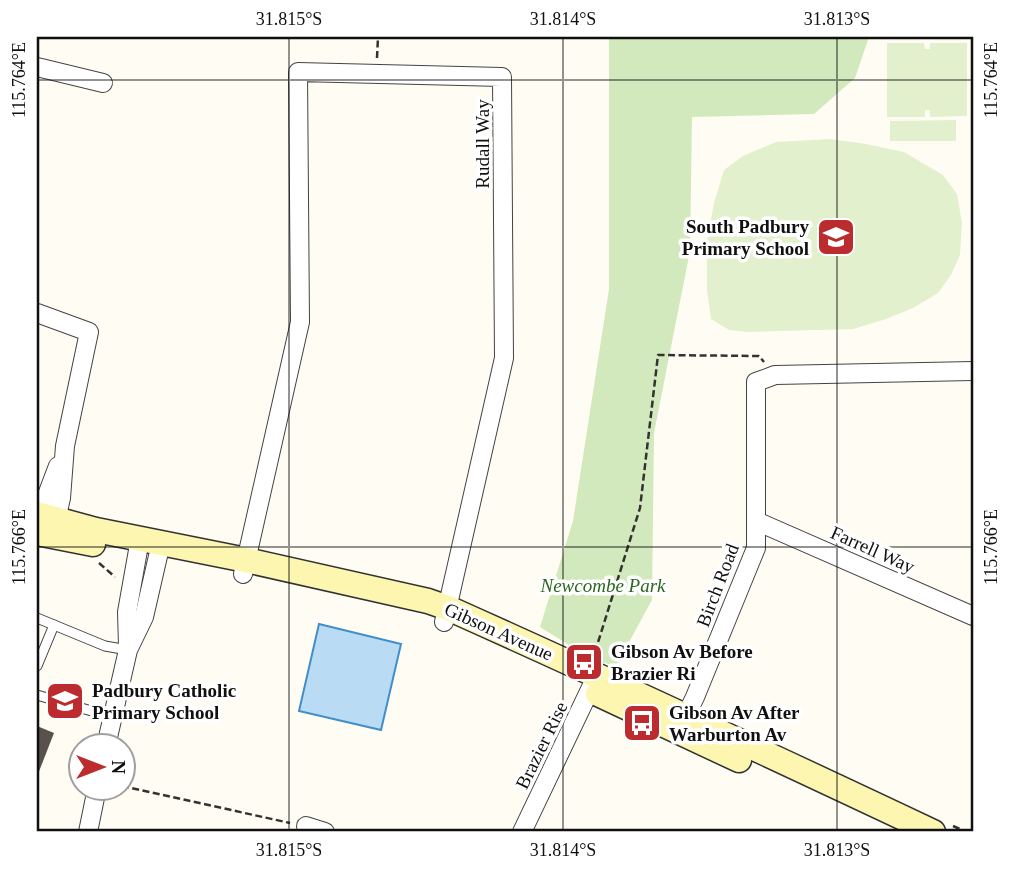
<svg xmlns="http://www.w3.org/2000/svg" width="1010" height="869" font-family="'Times New Roman',serif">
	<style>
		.green { fill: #d2e9bd }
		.pitch { fill: #e3f0ce }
		.water { fill: #b9dcf4; stroke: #428ec9; stroke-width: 2 }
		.building { fill: #58514c }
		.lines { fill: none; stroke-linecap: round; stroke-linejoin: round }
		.service-casing { stroke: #434343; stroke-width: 11 }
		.minor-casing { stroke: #434343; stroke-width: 20 }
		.secondary-casing { stroke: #323232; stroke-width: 27 }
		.path { stroke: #323232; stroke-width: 2.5; stroke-dasharray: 7 3.5; stroke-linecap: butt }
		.service { stroke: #fff; stroke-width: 9 }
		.minor { stroke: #fff; stroke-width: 18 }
		.secondary { stroke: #fcf6b0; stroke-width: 24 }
		.ticks { fill: none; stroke: #101010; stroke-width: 2; stroke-opacity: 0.45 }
		.labels { text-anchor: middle; stroke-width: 7; stroke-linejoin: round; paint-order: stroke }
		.street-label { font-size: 19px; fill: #101010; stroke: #fff }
		.poi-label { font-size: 19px; font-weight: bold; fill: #101010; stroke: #fff; text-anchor: start }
		.park-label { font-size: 19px; font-style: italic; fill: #2d6621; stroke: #fff }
		.neatline { fill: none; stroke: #101010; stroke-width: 2.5 }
		.ticks-label { font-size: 18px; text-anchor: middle; fill: #101010 }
	</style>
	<rect width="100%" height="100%" fill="#fffdf3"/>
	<polygon class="green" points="609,37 869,37 855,78 814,114 692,117 690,251 654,433 652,600 616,666 593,660 540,627 573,521 609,289"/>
	<g class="pitch">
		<polygon points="887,43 924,43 925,49 930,49 930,43 967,43 967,116 930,117 930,110 925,110 925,117 887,117"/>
		<polygon points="956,120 956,141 890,141 890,121"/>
		<polygon points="830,139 866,144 904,152 943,175 957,194 962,223 960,255 951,275 938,293 913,308 886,319 853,329 747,332 729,330 711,319 707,290 707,241 714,203 724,170 743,156 776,142"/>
	</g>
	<polygon class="water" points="319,624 401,644 381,730 299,711"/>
	<polygon class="building" points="37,726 54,733 38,774 37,774"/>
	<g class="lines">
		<defs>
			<g id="service">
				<polyline points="37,618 105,646 128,650"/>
				<polyline points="37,666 54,625"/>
				<polyline points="37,695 112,717"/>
			</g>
			<g id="minor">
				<polyline points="37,67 103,83"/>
				<polyline points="37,313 89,332 65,446 61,498 54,529"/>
				<polyline points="756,521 973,616"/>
				<polyline points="39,526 47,495 58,466"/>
				<polyline points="243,574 300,322 298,72 502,77 504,358 444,622"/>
				<polyline points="128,646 127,612 140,539"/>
				<polyline points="681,726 695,697 756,548 756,382 775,375 973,371"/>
				<polyline points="106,746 128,650 144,617 161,543"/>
				<polyline points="306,826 325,832"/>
				<polyline points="88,832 97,788"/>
				<polyline points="522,832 596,677"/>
			</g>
			<g id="secondary">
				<path d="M 37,514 L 96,530 L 246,560 L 428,601 L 448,608 C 611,681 772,756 933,832"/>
				<polyline points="37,533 93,544"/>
				<polyline points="598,694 739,760"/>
			</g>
		</defs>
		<use href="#service" class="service-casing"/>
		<use href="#minor" class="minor-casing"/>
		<use href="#secondary" class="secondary-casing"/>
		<g class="path">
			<polyline points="377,58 378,37"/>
			<polyline points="99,563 115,577"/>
			<polyline points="595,652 640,508 658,355 759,356 764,362"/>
			<polyline points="122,786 290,823"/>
			<polyline points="953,826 967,832"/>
		</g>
		<use href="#service" class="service"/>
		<use href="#minor" class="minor"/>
		<use href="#secondary" class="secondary"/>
	</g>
	<path class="ticks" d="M 289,37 L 289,832M 563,37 L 563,832M 837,37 L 837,832M 37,80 L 973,80M 37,547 L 973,547"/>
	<defs>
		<symbol id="school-square" viewBox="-11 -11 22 22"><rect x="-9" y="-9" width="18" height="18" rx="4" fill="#bc2b2d" stroke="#fff"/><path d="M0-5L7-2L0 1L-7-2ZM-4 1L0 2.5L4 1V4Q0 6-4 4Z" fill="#fff"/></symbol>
		<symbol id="bus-square" viewBox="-11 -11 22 22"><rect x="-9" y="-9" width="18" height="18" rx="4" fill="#bc2b2d" stroke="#fff"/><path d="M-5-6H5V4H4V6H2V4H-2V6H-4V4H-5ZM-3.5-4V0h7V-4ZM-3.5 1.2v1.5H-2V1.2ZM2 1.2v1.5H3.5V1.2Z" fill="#fff"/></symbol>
	</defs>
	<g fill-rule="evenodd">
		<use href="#school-square" x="814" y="215" width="44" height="44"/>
		<use href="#bus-square" x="562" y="640" width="44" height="44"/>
		<use href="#school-square" x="43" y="679" width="44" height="44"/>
		<use href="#bus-square" x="620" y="701" width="44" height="44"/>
	</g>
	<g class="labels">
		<g class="street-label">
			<text transform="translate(482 144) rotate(-90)" y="7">Rudall Way</text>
			<text transform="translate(873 549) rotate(24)" y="7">Farrell Way</text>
			<text transform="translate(717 585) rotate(-69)" y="7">Birch Road</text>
			<text transform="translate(499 631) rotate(24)" y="7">Gibson Avenue</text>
			<text transform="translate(541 745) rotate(-64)" y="7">Brazier Rise</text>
		</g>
		<g class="poi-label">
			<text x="809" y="233" text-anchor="end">South Padbury<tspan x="809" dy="22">Primary School</tspan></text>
			<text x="611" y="658">Gibson Av Before<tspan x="611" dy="22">Brazier Ri</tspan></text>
			<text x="92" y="697">Padbury Catholic<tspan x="92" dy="22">Primary School</tspan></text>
			<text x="669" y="719">Gibson Av After<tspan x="669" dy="22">Warburton Av</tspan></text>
		</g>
		<g class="park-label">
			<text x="603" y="592">Newcombe Park</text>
		</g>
	</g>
	<rect width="1010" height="869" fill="none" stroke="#ffffff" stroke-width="77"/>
	<g transform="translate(102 767) rotate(90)"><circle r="33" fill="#ffffff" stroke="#9f9f9f" stroke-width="2"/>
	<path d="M0-5L12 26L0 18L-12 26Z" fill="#bc2b2d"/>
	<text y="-10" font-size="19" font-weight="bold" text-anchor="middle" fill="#101010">N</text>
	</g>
	<rect x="38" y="38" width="934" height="792" class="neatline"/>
	<g class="ticks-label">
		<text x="289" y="25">31.815°S</text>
		<text x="563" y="25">31.814°S</text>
		<text x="837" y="25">31.813°S</text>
		<text transform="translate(991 80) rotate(-90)" y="6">115.764°E</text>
		<text transform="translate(19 80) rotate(-90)" y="6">115.764°E</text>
		<text transform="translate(19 547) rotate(-90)" y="6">115.766°E</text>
		<text transform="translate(991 547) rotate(-90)" y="6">115.766°E</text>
		<text x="289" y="856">31.815°S</text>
		<text x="563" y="856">31.814°S</text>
		<text x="837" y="856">31.813°S</text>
	</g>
</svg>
